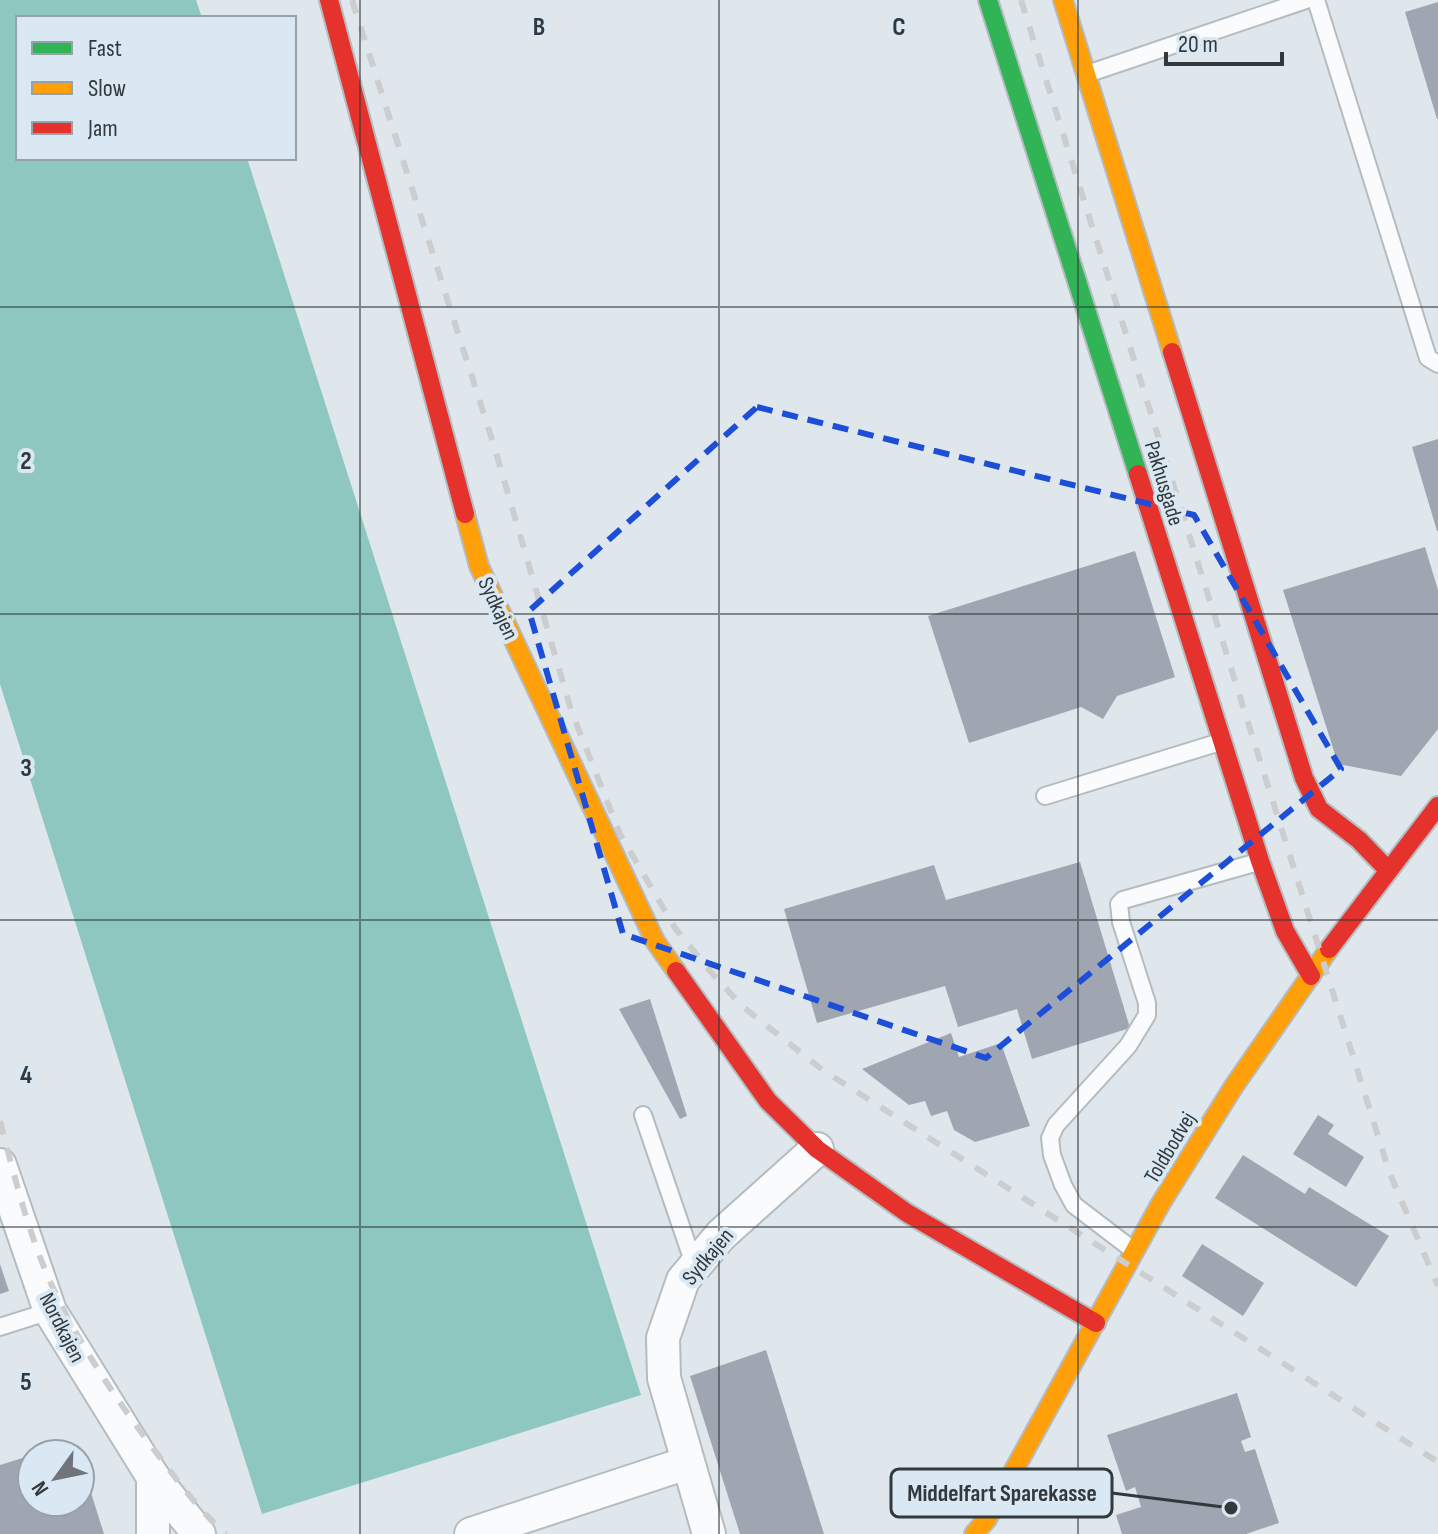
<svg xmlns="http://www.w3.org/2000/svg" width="1438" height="1534" font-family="'Sofia Sans Condensed',sans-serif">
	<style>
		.water { fill: #8dc7bf }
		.building { fill: #9fa6b2 }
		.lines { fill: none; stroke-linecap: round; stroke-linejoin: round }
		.lane-casing { stroke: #b5bcc0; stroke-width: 20 }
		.street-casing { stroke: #b5bcc0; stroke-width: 36 }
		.fast-casing { stroke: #b5bcc0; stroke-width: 22 }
		.slow-casing { stroke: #b5bcc0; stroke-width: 22 }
		.jam-casing { stroke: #b5bcc0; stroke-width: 22 }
		.lane { stroke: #fafbfc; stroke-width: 16 }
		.street { stroke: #fafbfc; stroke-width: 32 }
		.fast { stroke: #30b455; stroke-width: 18 }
		.slow { stroke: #ff9f0a; stroke-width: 18 }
		.jam { stroke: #e5322d; stroke-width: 18 }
		.rail { stroke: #cbcdce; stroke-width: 6; stroke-dasharray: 14 14; stroke-linecap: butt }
		.marked { fill: none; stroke: #1d4ed8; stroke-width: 6; stroke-dasharray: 16 10; stroke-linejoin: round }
		.grid { fill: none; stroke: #32383c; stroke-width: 2; stroke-opacity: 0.55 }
		.labels { text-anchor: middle; stroke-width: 8; stroke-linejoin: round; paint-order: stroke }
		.street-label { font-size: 22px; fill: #32383c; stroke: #d9e8f3 }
		.grid-label { font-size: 26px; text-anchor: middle; font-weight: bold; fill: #32383c; stroke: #d9e8f3; stroke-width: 8; stroke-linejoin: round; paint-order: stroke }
		.leader { fill: none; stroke: #32383c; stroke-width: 3 }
		.callout-dot { fill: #32383c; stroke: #d9e8f3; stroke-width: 3 }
		.callout { fill: #d9e8f3; stroke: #32383c; stroke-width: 3 }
		.callout-label { font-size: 24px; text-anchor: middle; font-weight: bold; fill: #32383c }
	</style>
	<rect width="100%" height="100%" fill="#dfe7ed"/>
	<polygon class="water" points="0,0 196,0 202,18 18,18 18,158 247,158 641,1395 262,1514 0,684"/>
	<g class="building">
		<polygon points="1438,2 1438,119 1437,119 1405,12"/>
		<polygon points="1438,439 1438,531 1437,531 1412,447"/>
		<polygon points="1425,547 1438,590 1438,729 1401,776 1338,764 1283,590"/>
		<polygon points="1135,551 1175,677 1117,696 1103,719 1081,707 969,743 928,616"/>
		<polygon points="1080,862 1130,1028 1032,1059 1017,1009 958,1027 945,986 817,1023 784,909 934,865 946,900"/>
		<polygon points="650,999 687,1116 680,1119 619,1009"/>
		<polygon points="951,1033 959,1057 1001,1043 1030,1126 975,1142 954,1130 947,1111 931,1116 925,1101 909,1105 862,1069"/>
		<polygon points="1318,1115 1334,1125 1328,1134 1364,1157 1346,1187 1293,1154"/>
		<polygon points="1243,1155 1305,1194 1309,1187 1389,1236 1356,1287 1215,1198"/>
		<polygon points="1202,1244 1264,1283 1243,1316 1182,1276"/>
		<polygon points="0,1264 9,1291 0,1294"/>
		<polygon points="766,1350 806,1477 824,1534 740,1534 690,1376"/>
		<polygon points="1237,1393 1251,1437 1241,1441 1245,1452 1255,1449 1279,1523 1246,1534 1122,1534 1116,1515 1141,1507 1135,1487 1126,1491 1107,1435"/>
		<polygon points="32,1455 32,1502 80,1502 81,1461 104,1534 0,1534 0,1465"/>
	</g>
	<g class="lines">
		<defs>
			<g id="lane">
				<polyline points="1316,0 1428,358 1438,364"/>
				<polyline points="1087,74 1306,0"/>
				<polyline points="1045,796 1220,742"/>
				<polyline points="643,1115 695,1267"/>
				<polyline points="1133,1250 1074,1205 1063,1185 1052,1155 1050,1138 1056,1125 1128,1046 1147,1015 1147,1003 1121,922 1119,904 1123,900 1258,862"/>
				<polyline points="0,1327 50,1311"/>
			</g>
			<g id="street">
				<polyline points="0,1165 50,1311 153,1477 199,1534"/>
				<polyline points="153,1477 153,1534"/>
				<polyline points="471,1534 687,1463"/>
				<polyline points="709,1534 664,1378 663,1338 683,1280 721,1235 817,1149"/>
			</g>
			<polyline id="fast" points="988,0 1138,474"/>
			<g id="slow">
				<polyline points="1063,0 1172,352"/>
				<polyline points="465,514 479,566 655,941 676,971"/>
				<polyline points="974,1534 987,1519 1161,1203 1234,1086 1329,949"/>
			</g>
			<g id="jam">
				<polyline points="329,0 465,514"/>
				<polyline points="1172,352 1304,778 1319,809 1359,840 1387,869"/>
				<polyline points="1138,474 1260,861 1285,931 1311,976"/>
				<polyline points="1329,949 1438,806"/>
				<polyline points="676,971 768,1101 817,1149 907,1213 1096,1323"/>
			</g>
		</defs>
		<use href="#lane" class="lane-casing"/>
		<use href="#street" class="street-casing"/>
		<use href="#fast" class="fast-casing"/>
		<use href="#slow" class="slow-casing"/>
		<use href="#jam" class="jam-casing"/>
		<use href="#lane" class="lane"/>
		<use href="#street" class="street"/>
		<use href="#fast" class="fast"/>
		<use href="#slow" class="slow"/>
		<use href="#jam" class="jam"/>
		<g class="rail">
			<polyline points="352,0 495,449 571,710 620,834 675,928 711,972 742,1006 824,1071 1438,1462"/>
			<polyline points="1021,0 1390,1174 1438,1286"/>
			<path d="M 0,1121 C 14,1174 27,1229 49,1279 C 78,1344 119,1404 162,1460 C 181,1486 202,1513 226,1534"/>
		</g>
	</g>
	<path class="marked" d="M 757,407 L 1194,515 L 1341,769 L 986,1058 L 623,934 L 529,611 Z"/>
	<path class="grid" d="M 360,0 L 360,1534M 719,0 L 719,1534M 1078,0 L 1078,1534M 0,307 L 1438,307M 0,614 L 1438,614M 0,920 L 1438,920M 0,1227 L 1438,1227"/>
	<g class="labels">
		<g class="street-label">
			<text transform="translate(1165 483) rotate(73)" y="8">Pakhusgade</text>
			<text transform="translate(499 608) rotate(65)" y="8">Sydkajen</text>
			<text transform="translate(1169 1147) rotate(-59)" y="8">Toldbodvej</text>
			<text transform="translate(707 1256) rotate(-50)" y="8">Sydkajen</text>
			<text transform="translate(63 1327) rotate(63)" y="8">Nordkajen</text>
		</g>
	</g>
	<g class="grid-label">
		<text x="539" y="35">B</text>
		<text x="899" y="35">C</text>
		<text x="26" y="469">2</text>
		<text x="26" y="776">3</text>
		<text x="26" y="1083">4</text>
		<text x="26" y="1390">5</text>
	</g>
	<path class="leader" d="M1231 1508L1112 1493"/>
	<circle class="callout-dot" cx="1231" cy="1508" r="8"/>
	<rect class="callout" x="891" y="1469" width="221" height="48" rx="8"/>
	<g class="callout-label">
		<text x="1002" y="1501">Middelfart Sparekasse</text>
	</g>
	<rect x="16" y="16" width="280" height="144" fill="#d9e8f3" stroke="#96a2aa" stroke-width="2"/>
	<rect x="32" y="42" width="40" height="12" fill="#30b455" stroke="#96a2aa" stroke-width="2"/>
	<text x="88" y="56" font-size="24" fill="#32383c">Fast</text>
	<rect x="32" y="82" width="40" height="12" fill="#ff9f0a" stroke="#96a2aa" stroke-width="2"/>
	<text x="88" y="96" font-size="24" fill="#32383c">Slow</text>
	<rect x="32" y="122" width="40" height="12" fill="#e5322d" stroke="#96a2aa" stroke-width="2"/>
	<text x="88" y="136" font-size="24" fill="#32383c">Jam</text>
	<g transform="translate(56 1478) rotate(237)"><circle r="38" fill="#d9e8f3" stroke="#96a2aa" stroke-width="2"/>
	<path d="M0-6L14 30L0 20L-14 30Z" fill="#6f757a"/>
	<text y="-12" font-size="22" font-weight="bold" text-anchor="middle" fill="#32383c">N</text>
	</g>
	<path d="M1166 52v12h116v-12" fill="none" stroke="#32383c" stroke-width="4"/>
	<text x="1178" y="52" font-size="24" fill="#32383c" stroke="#d9e8f3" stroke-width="6" paint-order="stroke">20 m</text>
</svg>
